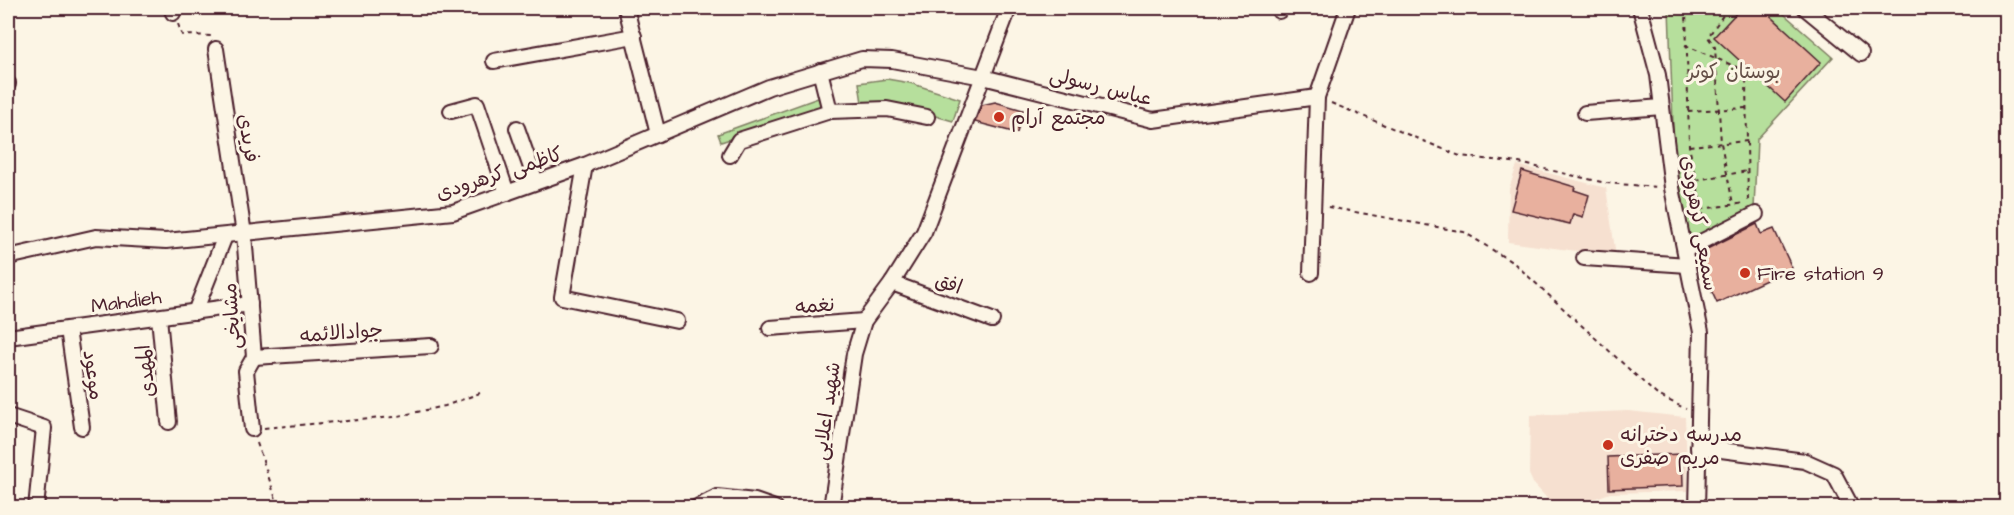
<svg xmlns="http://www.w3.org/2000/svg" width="2014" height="515" font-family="'Architects Daughter','Playpen Sans Arabic',sans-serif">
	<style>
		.built { fill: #f6e0d0 }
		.green { fill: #b6df9c; stroke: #807f64; stroke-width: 1.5 }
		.building { fill: #e8b09e; stroke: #4a1f2b; stroke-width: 1.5 }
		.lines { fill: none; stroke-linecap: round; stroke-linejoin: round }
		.minor-casing { stroke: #4a1f2b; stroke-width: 18 }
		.path { stroke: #4a1f2b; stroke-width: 2; stroke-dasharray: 4.5 4.5; stroke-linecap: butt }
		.minor { stroke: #fcf5e5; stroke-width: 14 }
		.poi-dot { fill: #c8321e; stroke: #fcf5e5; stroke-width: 2 }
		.labels { text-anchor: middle; stroke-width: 6; stroke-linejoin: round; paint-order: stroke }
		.park-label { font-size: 20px; fill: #654f47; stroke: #fcf5e5 }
		.street-label { font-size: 20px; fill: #4a1f2b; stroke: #fcf5e5 }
		.poi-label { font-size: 20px; fill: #4a1f2b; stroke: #fcf5e5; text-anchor: start }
	</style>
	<rect width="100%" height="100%" fill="#fcf5e5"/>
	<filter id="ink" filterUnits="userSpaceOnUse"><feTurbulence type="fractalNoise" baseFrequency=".0167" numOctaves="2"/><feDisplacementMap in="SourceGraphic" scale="12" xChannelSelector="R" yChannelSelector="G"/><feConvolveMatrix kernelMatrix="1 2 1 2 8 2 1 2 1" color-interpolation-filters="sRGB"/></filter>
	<g filter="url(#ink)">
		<g class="built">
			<polygon points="1517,165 1606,188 1616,256 1508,242 1509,189"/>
			<polygon points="1628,411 1685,417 1688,491 1610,493 1574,506 1553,505 1533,483 1529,474 1530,415"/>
		</g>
		<g class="green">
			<polygon points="1669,8 1777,8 1833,57 1757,139 1754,209 1691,244 1674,154"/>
			<polygon points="887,79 910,83 960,99 953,121 890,103 862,103 859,83"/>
			<polygon points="818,98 822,108 721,142 718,134"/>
		</g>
		<g class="building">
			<polygon points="1741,8 1762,8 1821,62 1785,102 1714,37"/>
			<polygon points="995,102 1023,110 1017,133 975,122 982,105"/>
			<polygon points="1522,171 1575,187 1574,190 1589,195 1583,217 1573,214 1570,224 1511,210"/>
			<polygon points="1757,224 1761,234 1774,229 1792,268 1717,303 1695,255"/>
			<polygon points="1682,454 1683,486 1609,489 1608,457"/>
		</g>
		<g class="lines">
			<defs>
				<g id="minor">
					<polyline points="171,8 173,13"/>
					<polyline points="626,8 658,134"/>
					<polyline points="1279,8 1279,11"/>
					<polyline points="1640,8 1658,75 1672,188 1701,332 1697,508"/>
					<polyline points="1805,8 1861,54"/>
					<polyline points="216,49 244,234 254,357 246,371 252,429"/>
					<polyline points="494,61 634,36"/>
					<polyline points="820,71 830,111"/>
					<polyline points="8,83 8,84"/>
					<polyline points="451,111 477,104 507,193"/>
					<polyline points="1585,113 1662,107"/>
					<polyline points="517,128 536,182"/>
					<polyline points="730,155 739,140 830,111 887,109 927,117"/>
					<polyline points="585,165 562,297 677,321"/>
					<polyline points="1685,250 1756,214"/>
					<polyline points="8,257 96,237 166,241 453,212 585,165 769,87 862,59 892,60 983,77 1153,120 1317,97"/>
					<polyline points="1584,258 1688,265"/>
					<polyline points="1311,273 1317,97 1348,8"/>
					<polyline points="892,283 992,320"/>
					<polyline points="195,312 225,236"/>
					<polyline points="159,317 169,422"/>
					<polyline points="770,328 864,321"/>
					<polyline points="68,329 82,427"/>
					<polyline points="8,337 250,304"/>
					<polyline points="254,357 431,346"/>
					<polyline points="8,416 44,428 36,508"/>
					<polyline points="1698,447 1805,461 1834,474 1852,508"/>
					<polyline points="695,508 717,497 755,501 775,508"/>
					<polyline points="831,508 854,354 864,321 892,283 924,232 1009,8"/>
				</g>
			</defs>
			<use href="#minor" class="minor-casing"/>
			<g class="path">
				<polyline points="1686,8 1689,146 1705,224"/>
				<polyline points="1728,8 1708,37 1715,47 1721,143 1733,204"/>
				<polyline points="178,24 182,35 214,36"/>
				<polyline points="1685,45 1741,69 1746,81 1748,202"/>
				<polyline points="1686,80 1717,78"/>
				<polyline points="1331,103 1460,156 1519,163 1606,183 1657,187"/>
				<polyline points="1688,111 1747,108"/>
				<polyline points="1689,146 1748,141"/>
				<polyline points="1696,180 1748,171"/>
				<polyline points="1328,207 1464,232 1515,264 1656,394 1686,409"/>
				<polyline points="1701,209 1745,203"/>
				<polyline points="264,428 394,417 445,406 480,393"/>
				<polyline points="257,443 279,508"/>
			</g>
			<use href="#minor" class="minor"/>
		</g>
	</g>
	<g class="poi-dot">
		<circle cx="999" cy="117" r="6"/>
		<circle cx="1745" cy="273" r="6"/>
		<circle cx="1608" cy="445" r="6"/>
	</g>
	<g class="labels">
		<g class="park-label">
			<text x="1734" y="78">بوستان کوثر</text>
		</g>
		<g class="street-label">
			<text transform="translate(1101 86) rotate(14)" y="7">عباس رسولی</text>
			<text transform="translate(249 138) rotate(81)" y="7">فریدی</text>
			<text transform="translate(499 173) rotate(-18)" y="7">کاظمی کرهرودی</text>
			<text transform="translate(1700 223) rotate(80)" y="7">سمیعی کرهرودی</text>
			<text transform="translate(949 283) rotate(20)" y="7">افق</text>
			<text transform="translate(126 301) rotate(-8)" y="7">Mahdieh</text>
			<text transform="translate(815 305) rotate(-4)" y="7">نغمه</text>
			<text transform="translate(231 316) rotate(-94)" y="7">مشایخی</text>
			<text transform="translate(341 332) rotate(-4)" y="7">جوادالائمه</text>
			<text transform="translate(145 371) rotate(-96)" y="7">المهدی</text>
			<text transform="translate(94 375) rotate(82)" y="7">موعود</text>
			<text transform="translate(826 411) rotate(-82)" y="7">شهید اعلایی</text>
		</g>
		<g class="poi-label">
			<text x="1011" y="124">مجتمع آرام</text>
			<text x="1757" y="280">Fire station 9</text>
			<text x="1620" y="441">مدرسه دخترانه<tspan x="1620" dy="23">مریم صفری</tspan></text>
		</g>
	</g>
	<rect width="2014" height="515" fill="none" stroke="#fcf5e5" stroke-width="30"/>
	<rect x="15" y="15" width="1984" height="485" fill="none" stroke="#4a1f2b" stroke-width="2" filter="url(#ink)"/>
</svg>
